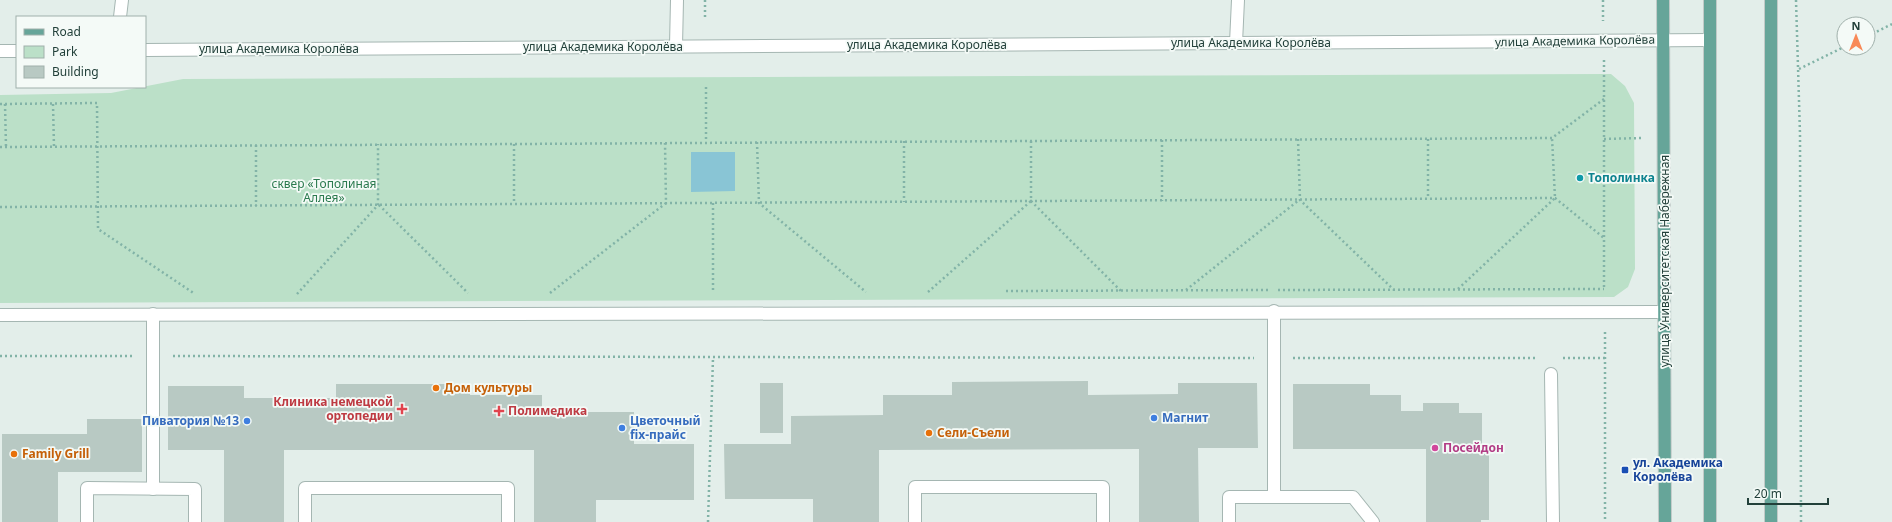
<svg xmlns="http://www.w3.org/2000/svg" width="1892" height="522" font-family="'Noto Sans',sans-serif">
	<style>
		.green { fill: #bbe0c8 }
		.water { fill: #89c5d5 }
		.building { fill: #b8c9c3 }
		.lines { fill: none; stroke-linecap: round; stroke-linejoin: round }
		.service-casing { stroke: #a5b6b2; stroke-width: 14 }
		.tertiary-casing { stroke: #a5b6b2; stroke-width: 14 }
		.primary-casing { stroke: #c1cac8; stroke-width: 14 }
		.path { stroke: #82b3a7; stroke-width: 2.5; stroke-dasharray: 2 3; stroke-linecap: butt }
		.service { stroke: #fff; stroke-width: 12 }
		.tertiary { stroke: #fff; stroke-width: 12 }
		.primary { stroke: #66a599; stroke-width: 12 }
		.culture-dot { fill: #0f9aa8; stroke: #f4faf7; stroke-width: 1.5 }
		.food-dot { fill: #e8710a; stroke: #f4faf7; stroke-width: 1.5 }
		.health-dot { fill: #e0444e; stroke: #f4faf7; stroke-width: 1.5 }
		.shop-dot { fill: #3f7fe0; stroke: #f4faf7; stroke-width: 1.5 }
		.hotel-dot { fill: #d1479c; stroke: #f4faf7; stroke-width: 1.5 }
		.transit-dot { fill: #1a4fb4; stroke: #f4faf7; stroke-width: 1.5 }
		.labels { text-anchor: middle; stroke-width: 3.5; stroke-linejoin: round; paint-order: stroke }
		.street-label { font-size: 12px; fill: #22403a; stroke: #f4faf7 }
		.culture-label { font-size: 12px; font-weight: bold; fill: #0d838f; stroke: #f4faf7; text-anchor: start }
		.park-label { font-size: 12px; fill: #2a7a4e; stroke: #f4faf7 }
		.food-label { font-size: 12px; font-weight: bold; fill: #c56008; stroke: #f4faf7; text-anchor: start }
		.health-label { font-size: 12px; font-weight: bold; fill: #be3a42; stroke: #f4faf7; text-anchor: end }
		.shop-label { font-size: 12px; font-weight: bold; fill: #366cbe; stroke: #f4faf7; text-anchor: start }
		.hotel-label { font-size: 12px; font-weight: bold; fill: #b23c85; stroke: #f4faf7; text-anchor: start }
		.transit-label { font-size: 12px; font-weight: bold; fill: #164399; stroke: #f4faf7; text-anchor: start }
	</style>
	<rect width="100%" height="100%" fill="#e3eeea"/>
	<polygon class="green" points="1611,74 1625,86 1634,103 1635,269 1628,287 1614,297 0,303 0,95 111,93 183,79"/>
	<polygon class="water" points="691,152 735,152 735,191 691,192"/>
	<g class="building">
		<polygon points="1088,381 1088,395 1178,394 1178,383 1257,383 1258,448 1198,448 1199,522 1139,522 1139,449 879,450 879,522 813,522 813,499 725,499 724,444 791,444 791,416 883,415 883,395 952,395 952,382"/>
		<rect x="760" y="383" width="23" height="50"/>
		<polygon points="336,384 470,384 470,395 542,395 542,412 634,412 634,444 694,444 694,500 596,500 596,522 534,522 534,450 284,450 284,522 224,522 224,450 168,450 168,386 244,386 244,398 336,398"/>
		<polygon points="1293,384 1370,384 1370,395 1401,395 1401,411 1423,411 1423,403 1459,403 1459,413 1482,413 1482,445 1489,445 1489,520 1481,520 1481,522 1426,522 1426,449 1293,449"/>
		<polygon points="87,419 142,419 142,472 58,472 58,522 2,522 2,434 87,434"/>
	</g>
	<g class="lines">
		<defs>
			<g id="service">
				<polyline points="120,17 122,0"/>
				<polyline points="1236,43 1238,0"/>
				<polyline points="676,46 677,0"/>
				<polyline points="153,314 153,489"/>
				<polyline points="0,315 1664,312"/>
				<polyline points="1551,374 1553,522"/>
				<polyline points="1274,497 1274,311"/>
				<polyline points="87,522 87,488 195,489 195,522"/>
				<polyline points="305,522 305,488 508,488 508,522"/>
				<polyline points="915,522 915,487 1103,487 1103,522"/>
				<polyline points="1229,522 1229,497 1353,497 1373,522"/>
			</g>
			<g id="tertiary">
				<polyline points="145,50 1709,40"/>
				<polyline points="0,51 17,51"/>
			</g>
			<g id="primary">
				<polyline points="1663,0 1665,522"/>
				<polyline points="1710,0 1710,522"/>
				<polyline points="1771,0 1771,522"/>
			</g>
		</defs>
		<use href="#service" class="service-casing"/>
		<use href="#tertiary" class="tertiary-casing"/>
		<use href="#primary" class="primary-casing"/>
		<g class="path">
			<polyline points="705,0 705,17"/>
			<polyline points="1603,0 1603,21"/>
			<polyline points="1796,0 1800,134 1801,522"/>
			<polyline points="1868,36 1892,24"/>
			<polyline points="1604,60 1604,289"/>
			<polyline points="1799,69 1844,47"/>
			<polyline points="706,87 706,142"/>
			<polyline points="0,104 97,103 98,229 195,294"/>
			<polyline points="5,104 6,147"/>
			<polyline points="53,104 54,147"/>
			<polyline points="1298,139 1300,200 1394,290"/>
			<polyline points="1428,139 1428,199"/>
			<polyline points="1604,139 1642,138"/>
			<polyline points="1162,140 1162,201"/>
			<polyline points="904,141 904,202"/>
			<polyline points="1031,141 1031,201 1121,291"/>
			<polyline points="757,142 759,203 866,292"/>
			<polyline points="514,144 514,204"/>
			<polyline points="256,145 256,206"/>
			<polyline points="0,147 1552,138 1604,99"/>
			<polyline points="713,203 713,292"/>
			<polyline points="379,205 468,293"/>
			<polyline points="0,207 1555,198 1604,238"/>
			<polyline points="1458,289 1555,198 1552,138"/>
			<polyline points="1186,290 1299,200"/>
			<polyline points="1278,290 1604,289"/>
			<polyline points="1006,291 1269,290"/>
			<polyline points="928,292 1031,201"/>
			<polyline points="550,293 666,203 665,143"/>
			<polyline points="297,294 378,205 378,144"/>
			<polyline points="1605,332 1605,522"/>
			<polyline points="0,356 134,356"/>
			<polyline points="173,356 1254,358"/>
			<polyline points="1293,358 1538,358"/>
			<polyline points="1563,358 1605,358"/>
			<polyline points="708,522 713,358"/>
		</g>
		<use href="#service" class="service"/>
		<use href="#tertiary" class="tertiary"/>
		<use href="#primary" class="primary"/>
	</g>
	<circle class="culture-dot" cx="1580" cy="178" r="4"/>
	<g class="food-dot">
		<circle cx="436" cy="388" r="4"/>
		<circle cx="929" cy="433" r="4"/>
		<circle cx="14" cy="454" r="4"/>
	</g>
	<g class="health-dot">
		<path d="M400 403h4v4h4v4h-4v4h-4v-4h-4v-4h4z"/>
		<path d="M497 405h4v4h4v4h-4v4h-4v-4h-4v-4h4z"/>
	</g>
	<g class="shop-dot">
		<circle cx="1154" cy="418" r="4"/>
		<circle cx="247" cy="421" r="4"/>
		<circle cx="622" cy="428" r="4"/>
	</g>
	<circle class="hotel-dot" cx="1435" cy="448" r="4"/>
	<rect class="transit-dot" x="1621" y="466" width="8" height="8" rx="2"/>
	<g class="labels">
		<g class="street-label">
			<text transform="translate(1575 41) rotate(-1)" y="4">улица Академика Королёва</text>
			<text x="1251" y="47">улица Академика Королёва</text>
			<text x="927" y="49">улица Академика Королёва</text>
			<text x="603" y="51">улица Академика Королёва</text>
			<text x="279" y="53">улица Академика Королёва</text>
			<text transform="translate(1665 261) rotate(-90)" y="4">улица Университетская Набережная</text>
		</g>
		<g class="culture-label">
			<text x="1588" y="182">Тополинка</text>
		</g>
		<g class="park-label">
			<text x="324" y="188">сквер «Тополиная<tspan x="324" dy="14">Аллея»</tspan></text>
		</g>
		<g class="food-label">
			<text x="444" y="392">Дом культуры</text>
			<text x="937" y="437">Сели-Съели</text>
			<text x="22" y="458">Family Grill</text>
		</g>
		<g class="health-label">
			<text x="393" y="406">Клиника немецкой<tspan x="393" dy="14">ортопедии</tspan></text>
			<text x="508" y="415" text-anchor="start">Полимедика</text>
		</g>
		<g class="shop-label">
			<text x="1162" y="422">Магнит</text>
			<text x="239" y="425" text-anchor="end">Пиватория №13</text>
			<text x="630" y="425">Цветочный<tspan x="630" dy="14">fix-прайс</tspan></text>
		</g>
		<g class="hotel-label">
			<text x="1443" y="452">Посейдон</text>
		</g>
		<g class="transit-label">
			<text x="1633" y="467">ул. Академика<tspan x="1633" dy="14">Королёва</tspan></text>
		</g>
	</g>
	<rect x="16" y="16" width="130" height="72" fill="#f4faf7" stroke="#a0b0ab"/>
	<rect x="24" y="29" width="20" height="6" fill="#66a599" stroke="#a0b0ab"/>
	<text x="52" y="36" font-size="12" fill="#22403a">Road</text>
	<rect x="24" y="46" width="20" height="12" fill="#bbe0c8" stroke="#a0b0ab"/>
	<text x="52" y="56" font-size="12" fill="#22403a">Park</text>
	<rect x="24" y="66" width="20" height="12" fill="#b8c9c3" stroke="#a0b0ab"/>
	<text x="52" y="76" font-size="12" fill="#22403a">Building</text>
	<g transform="translate(1856 36)"><circle r="19" fill="#f4faf7" stroke="#a0b0ab"/>
	<path d="M0-3L7 15L0 10L-7 15Z" fill="#f88957"/>
	<text y="-6" font-size="11" font-weight="bold" text-anchor="middle" fill="#22403a">N</text>
	</g>
	<path d="M1748 498v6h80v-6" fill="none" stroke="#22403a" stroke-width="2"/>
	<text x="1754" y="498" font-size="12" fill="#22403a" stroke="#f4faf7" stroke-width="3" paint-order="stroke">20 m</text>
</svg>
